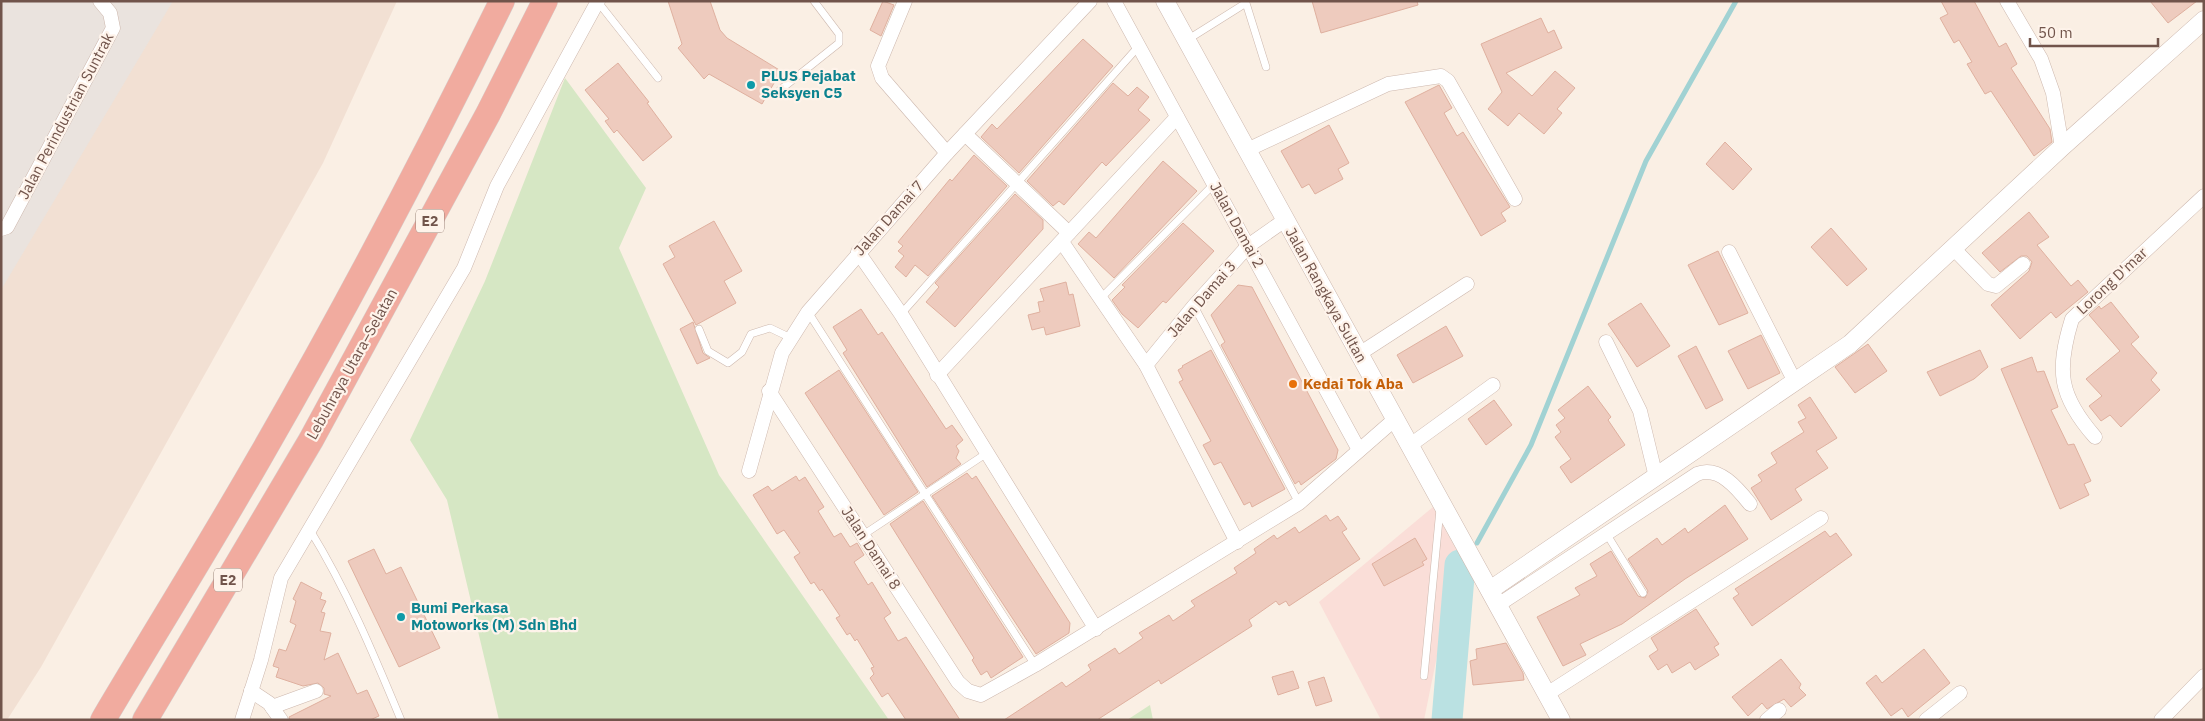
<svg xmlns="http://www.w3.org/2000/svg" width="2205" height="721" font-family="'IBM Plex Sans',sans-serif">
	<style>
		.residential { fill: #f2e0d3 }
		.commercial { fill: #faded8 }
		.industrial { fill: #eae3de }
		.green { fill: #d6e7c4 }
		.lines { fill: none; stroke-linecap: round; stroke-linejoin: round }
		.stream { stroke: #a1d2d3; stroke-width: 5 }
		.river { stroke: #bae1e2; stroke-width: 31 }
		.building { fill: #eecbbe; stroke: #dfb09f }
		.service-casing { stroke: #cdb8ae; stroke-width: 8 }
		.minor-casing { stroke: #cdb8ae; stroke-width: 15 }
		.tertiary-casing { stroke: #cdb8ae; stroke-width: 19 }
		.motorway-casing { stroke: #d7cfcd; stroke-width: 26 }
		.service { stroke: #fff; stroke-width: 7 }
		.minor { stroke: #fff; stroke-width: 14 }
		.tertiary { stroke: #fff; stroke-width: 18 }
		.motorway { stroke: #f1ab9f; stroke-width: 25 }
		.culture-dot { fill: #0f9aa8; stroke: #fef3ea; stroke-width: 2 }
		.food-dot { fill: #e8710a; stroke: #fef3ea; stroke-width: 2 }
		.labels { text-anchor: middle; stroke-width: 4.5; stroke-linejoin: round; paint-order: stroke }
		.shield { fill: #fef3ea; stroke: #9b847b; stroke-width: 1 }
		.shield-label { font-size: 14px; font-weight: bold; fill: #71544b }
		.culture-label { font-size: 15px; font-weight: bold; fill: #0d838f; stroke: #fef3ea; text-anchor: start }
		.street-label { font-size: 15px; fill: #71544b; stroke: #fef3ea }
		.food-label { font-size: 15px; font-weight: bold; fill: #c56008; stroke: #fef3ea; text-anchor: start }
	</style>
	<rect width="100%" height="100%" fill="#faefe4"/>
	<polygon class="residential" points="1,1 397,1 323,163 41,667 7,720 1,720"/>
	<polygon class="commercial" points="1433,507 1458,553 1424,720 1381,720 1319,602"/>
	<polygon class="industrial" points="1,1 173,1 1,290"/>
	<g class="green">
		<polygon points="565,78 646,188 619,248 719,475 889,720 499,720 447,500 410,440 485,281"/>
		<polygon points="1150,705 1153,720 1127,720"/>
	</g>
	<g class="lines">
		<polyline class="stream" points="1477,543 1531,445 1646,161 1736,1"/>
		<polyline class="river" points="1447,720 1460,565"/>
	</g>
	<g class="building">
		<polygon points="668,1 710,1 720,30 727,38 781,71 762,104 709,74 704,79 678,48 682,44"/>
		<polygon points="883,1 894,5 881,36 870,30"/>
		<polygon points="1312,1 1417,1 1418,5 1321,33"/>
		<polygon points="1941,1 1974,1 1999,47 2006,43 2017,64 2011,68 2050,129 2052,142 2034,156 1991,91 1985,94 1967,64 1972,62 1959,40 1954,43 1940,18 1948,14"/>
		<polygon points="2150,1 2197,1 2168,23"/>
		<polygon points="1541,18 1548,33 1554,30 1562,48 1506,73 1532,96 1555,71 1575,88 1557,109 1562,113 1544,134 1519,113 1508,126 1488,109 1502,92 1481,44"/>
		<polygon points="1083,39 1113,66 1019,173 981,137 992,124 997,129"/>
		<polygon points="618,63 649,102 647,103 672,137 643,161 617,130 614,133 605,121 609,119 585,90"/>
		<polygon points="1113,83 1128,96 1137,87 1149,97 1138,110 1150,120 1106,166 1102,162 1064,205 1059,201 1053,206 1027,181"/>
		<polygon points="1439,85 1452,108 1444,113 1457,136 1463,132 1510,207 1501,213 1506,221 1481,236 1405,102"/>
		<polygon points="1329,125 1349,163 1338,169 1343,179 1315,194 1309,184 1302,188 1281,151"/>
		<polygon points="1725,142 1752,169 1733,190 1706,164"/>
		<polygon points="974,155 1007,186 928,276 915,265 906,277 895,267 904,256 898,251 903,246 898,242 950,179 952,181"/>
		<polygon points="1163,161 1197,191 1114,278 1078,244 1089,232 1096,238"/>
		<polygon points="1015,194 1043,220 1043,229 955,327 926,302 939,287 935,283"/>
		<polygon points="2029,212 2049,237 2037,245 2071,286 2078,280 2088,292 2056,318 2051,312 2020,339 1991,305 2029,271 2032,262 2027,256 2021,256 2000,272 1982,253"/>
		<polygon points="714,221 742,271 724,281 736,303 696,325 663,264 675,257 669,246"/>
		<polygon points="1183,223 1214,251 1166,303 1163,301 1138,328 1122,314 1112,300 1125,287 1122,285"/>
		<polygon points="1831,228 1867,269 1847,286 1811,247"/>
		<polygon points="1718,251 1748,313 1719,325 1688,265"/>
		<polygon points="1066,282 1069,295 1073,294 1080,326 1046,335 1044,327 1032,330 1028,315 1040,312 1038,302 1044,301 1040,289"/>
		<polygon points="1238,285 1252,287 1338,450 1336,459 1301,485 1299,481 1295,484 1221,345 1225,342 1211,315"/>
		<polygon points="2111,302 2139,337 2131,344 2157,373 2151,380 2160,390 2121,427 2110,415 2101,421 2089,406 2102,396 2086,379 2120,351 2089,315 2099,306 2101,309"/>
		<polygon points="1641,303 1670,346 1637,367 1608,324"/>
		<polygon points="861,309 878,335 882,332 946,429 952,425 963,440 956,446 959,451 956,458 961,464 927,487 843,353 847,350 833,327"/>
		<polygon points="693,322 703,353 710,358 697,364 680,329"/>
		<polygon points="1446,326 1463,356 1413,383 1397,355"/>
		<polygon points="1761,335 1780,373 1748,389 1728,351"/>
		<polygon points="1868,344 1887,371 1855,393 1835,367"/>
		<polygon points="1696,346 1723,400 1706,409 1678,356"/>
		<polygon points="1211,350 1285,489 1252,507 1250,502 1244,505 1221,462 1214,465 1203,445 1211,441 1179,382 1183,380 1178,370 1183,367 1182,366"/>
		<polygon points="1980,350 1988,367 1974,379 1940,396 1927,372"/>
		<polygon points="2032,357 2037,372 2044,371 2058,407 2051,410 2068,445 2074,444 2091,481 2084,484 2089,495 2060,509 2001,369"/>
		<polygon points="839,370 918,492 884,515 805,393"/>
		<polygon points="1588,386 1611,417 1608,420 1625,445 1571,483 1560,467 1571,459 1555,437 1561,432 1556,425 1565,418 1558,410"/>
		<polygon points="1810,397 1837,438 1816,451 1828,468 1795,489 1802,500 1771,520 1751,488 1762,481 1758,475 1777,463 1771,453 1804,432 1798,422 1806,418 1798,405"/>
		<polygon points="1494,400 1512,425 1486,445 1468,419"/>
		<polygon points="967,473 972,479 976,476 1070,623 1069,633 1036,654 932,496"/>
		<polygon points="796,476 799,481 805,477 824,507 818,511 834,537 841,533 850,547 857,543 864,555 854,562 868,585 872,582 891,613 884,618 898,641 906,637 960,720 906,720 888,693 882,697 870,678 874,674 871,668 874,667 857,639 855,641 850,633 847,635 836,618 840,616 822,589 820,591 814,582 811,584 794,557 800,553 784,530 777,534 753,495 768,486 772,491"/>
		<polygon points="923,501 1023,657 991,678 987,671 981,675 972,660 974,658 890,524"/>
		<polygon points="1725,505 1748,539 1685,579 1622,624 1580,644 1586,655 1563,666 1537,617 1580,595 1575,588 1597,576 1590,564 1611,551 1638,596 1645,598 1648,591 1628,559 1657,538 1662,545 1685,528 1688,533"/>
		<polygon points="1326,515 1330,521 1338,516 1347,529 1342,532 1360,559 1289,606 1286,601 1279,605 1276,601 1249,620 1252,626 1161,684 1159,680 1097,720 1004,720 1062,682 1066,687 1091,670 1088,665 1115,648 1119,654 1143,638 1139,633 1169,615 1173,621 1195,606 1191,601 1237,573 1234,568 1256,553 1254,549 1274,535 1277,539 1295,527 1299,533"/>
		<polygon points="1825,531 1830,537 1836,533 1852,555 1752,626 1733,598 1739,594 1735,589"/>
		<polygon points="1415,538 1427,559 1422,562 1424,565 1384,586 1372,564"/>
		<polygon points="374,549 386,574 401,567 440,648 399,667 348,561"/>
		<polygon points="301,582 322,593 320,599 326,601 321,612 325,613 320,631 331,633 324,660 338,653 357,694 367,690 379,716 370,720 290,720 289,717 331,696 324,694 324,688 318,683 303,686 276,677 279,668 273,666 279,649 286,651 296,625 290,622 296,601 293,599"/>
		<polygon points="1696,609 1719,644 1714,647 1719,655 1695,670 1690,662 1672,673 1667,664 1658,670 1649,656 1658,650 1651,638"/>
		<polygon points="1506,643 1523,673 1524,680 1473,685 1470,661 1477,659 1476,649"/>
		<polygon points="1924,649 1950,683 1908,717 1902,708 1891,716 1866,683 1876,675 1882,683"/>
		<polygon points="1781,659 1801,684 1799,688 1806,695 1791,707 1784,699 1767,709 1762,703 1748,716 1732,697"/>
		<polygon points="1293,671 1299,688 1278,695 1272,677"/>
		<polygon points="1324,677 1332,701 1316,706 1308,682"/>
	</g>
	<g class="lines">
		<defs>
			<g id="service">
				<polyline points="598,2 658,78"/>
				<polyline points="1187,40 1246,3 1266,67"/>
				<polyline points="780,90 839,43 839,34 814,1"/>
				<polyline points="1101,298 1214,184"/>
				<polyline points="1194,306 1299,503"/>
				<polyline points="808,312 1035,665"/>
				<polyline points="901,314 1138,47"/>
				<polyline points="699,329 708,351 728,363 742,352 751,334 770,328 791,338"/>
				<path d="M 310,530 C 347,590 374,655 401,720"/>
				<polyline points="1606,533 1643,593"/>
				<polyline points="863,535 987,453"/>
				<polyline points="1424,676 1440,509"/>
			</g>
			<g id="minor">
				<polyline points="905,1 878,66 882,78 947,153"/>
				<polyline points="1114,1 1359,450"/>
				<polyline points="2007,1 2041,59 2053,93 2062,147"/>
				<polyline points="965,134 1069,233"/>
				<polyline points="1247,150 1388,84 1441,76 1448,81 1515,199"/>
				<polyline points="1,229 7,227 113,28 110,13 100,1"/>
				<polyline points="1062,242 1146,365 1237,542"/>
				<polyline points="1953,248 1988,284 1996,286 2023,264"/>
				<polyline points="858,252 901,314 1096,629"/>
				<polyline points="1729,252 1795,382"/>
				<polyline points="1606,342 1640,411 1656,477"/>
				<polyline points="1359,354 1467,284"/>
				<polyline points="1146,365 1194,306 1248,246 1285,220"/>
				<polyline points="937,375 1177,117"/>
				<polyline points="769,391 958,682 968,691 981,695 1035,665 1299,503 1394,420"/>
				<path d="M 2095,437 C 2059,396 2056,371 2072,319 L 2204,196"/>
				<polyline points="1409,446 1493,385"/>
				<polyline points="749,471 782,353 808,312 947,153 1090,1"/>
				<path d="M 1498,605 L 1697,474 C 1719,465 1738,489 1750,504"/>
				<polyline points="251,691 269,703 281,720"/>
				<polyline points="1547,694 1821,518"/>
				<polyline points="272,707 316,691"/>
				<polyline points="242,720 261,660 281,578 464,268 497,186 598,1"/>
				<polyline points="1767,720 1779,710"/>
				<polyline points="1926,720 1960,693"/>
				<polyline points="2161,720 2204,676"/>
			</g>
			<g id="tertiary">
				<polyline points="1165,1 1561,720"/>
				<polyline points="1490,590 1850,344 2062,147 2204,20"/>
			</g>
			<g id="motorway">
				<path d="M 103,720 C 155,632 209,546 260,457 C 346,308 426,156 502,1"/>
				<polyline points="145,720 311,440 488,114 545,1"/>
			</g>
		</defs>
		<use href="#service" class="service-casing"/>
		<use href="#minor" class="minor-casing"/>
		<use href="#tertiary" class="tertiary-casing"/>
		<use href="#motorway" class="motorway-casing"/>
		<use href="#service" class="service"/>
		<use href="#minor" class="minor"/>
		<use href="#tertiary" class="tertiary"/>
		<use href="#motorway" class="motorway"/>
	</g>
	<g class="culture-dot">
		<circle cx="751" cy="85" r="5"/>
		<circle cx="401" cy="617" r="5"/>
	</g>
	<circle class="food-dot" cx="1293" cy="384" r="5"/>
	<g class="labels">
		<g class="shield">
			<rect x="416" y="209.5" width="28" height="23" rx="4"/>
			<rect x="214" y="568.5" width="28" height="23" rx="4"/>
		</g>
		<g class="shield-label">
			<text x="430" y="226">E2</text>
			<text x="228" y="585">E2</text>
		</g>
		<g class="culture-label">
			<text x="761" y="81">PLUS Pejabat<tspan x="761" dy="17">Seksyen C5</tspan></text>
			<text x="411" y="613">Bumi Perkasa<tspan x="411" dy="17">Motoworks (M) Sdn Bhd</tspan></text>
		</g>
		<g class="street-label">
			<text transform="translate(66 116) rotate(-62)" y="5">Jalan Perindustrian Suntrak</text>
			<text transform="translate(889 218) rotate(-48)" y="5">Jalan Damai 7</text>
			<text transform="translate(1237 225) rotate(61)" y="5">Jalan Damai 2</text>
			<text transform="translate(2112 281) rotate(-43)" y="5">Lorong D'mar</text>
			<text transform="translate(1326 295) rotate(61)" y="5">Jalan Rangkaya Sultan</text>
			<text transform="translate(1202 299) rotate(-49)" y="5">Jalan Damai 3</text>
			<text transform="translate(352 364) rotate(-61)" y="5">Lebuhraya Utara–Selatan</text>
			<text transform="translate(871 548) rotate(57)" y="5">Jalan Damai 8</text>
		</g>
		<g class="food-label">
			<text x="1303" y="389">Kedai Tok Aba</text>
		</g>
	</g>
	<rect width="2205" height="721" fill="none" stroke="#71544b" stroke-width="5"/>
	<path d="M2030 38v8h128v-8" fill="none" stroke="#71544b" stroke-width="2.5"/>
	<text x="2038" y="38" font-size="15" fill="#71544b" stroke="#fef3ea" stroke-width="4" paint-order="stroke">50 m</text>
</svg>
